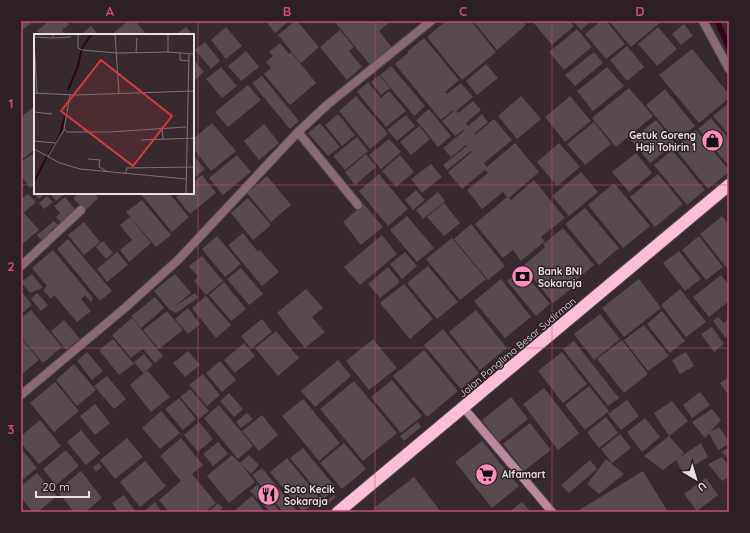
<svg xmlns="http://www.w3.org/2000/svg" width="750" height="533" font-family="Quicksand,sans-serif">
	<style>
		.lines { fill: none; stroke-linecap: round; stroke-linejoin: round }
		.stream { stroke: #30031a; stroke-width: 5.5 }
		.building { fill: #584b50 }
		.street-casing { stroke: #52474c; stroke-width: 10 }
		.secondary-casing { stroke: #52474c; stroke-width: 10 }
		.highway-casing { stroke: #52474c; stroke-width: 14 }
		.street { stroke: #886975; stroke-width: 8 }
		.secondary { stroke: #bb899d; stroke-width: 8 }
		.highway { stroke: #fdbed7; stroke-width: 12 }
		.grid { fill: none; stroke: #cc4a7d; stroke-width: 1; stroke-opacity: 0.55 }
		.labels { text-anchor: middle; stroke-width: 3; stroke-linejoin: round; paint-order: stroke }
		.poi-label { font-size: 10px; font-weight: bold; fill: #e8e0e3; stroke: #2c2025; text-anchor: start }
		.street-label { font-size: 10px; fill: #e8e0e3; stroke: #2c2025 }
		.inset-river { fill: none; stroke: #30031a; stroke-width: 2 }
		.inset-road { fill: none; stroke: #7d7377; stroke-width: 1 }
		.view { fill: #d83a3b; fill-opacity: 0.15; stroke: #d83a3b; stroke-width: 2 }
		.inset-edge { fill: none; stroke: #e8e0e3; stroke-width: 2 }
		.neatline { fill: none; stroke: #cc4a7d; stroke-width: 1.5 }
		.grid-label { font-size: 13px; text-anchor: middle; font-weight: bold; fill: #cc4a7d }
	</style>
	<rect width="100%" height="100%" fill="#362a2f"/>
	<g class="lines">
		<polyline class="stream" points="717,21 729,48"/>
	</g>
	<g class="building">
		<polygon points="21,21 34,21 21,31"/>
		<polygon points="49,21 66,21 69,25 62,30 66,35 41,35 37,31"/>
		<polygon points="128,21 135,21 147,35 111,35"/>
		<polygon points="266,21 289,21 275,33"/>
		<polygon points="295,21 297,21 319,47 301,63 278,35"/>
		<polygon points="334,21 391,21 379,31 393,49 372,67"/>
		<polygon points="446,21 471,21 496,52 462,80 427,37"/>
		<polygon points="473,21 523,21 526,25 497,50"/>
		<polygon points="535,21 569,21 574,26 552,45 533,22"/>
		<polygon points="573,21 591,21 581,30"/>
		<polygon points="601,21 606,21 625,44 606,59 585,34"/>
		<polygon points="609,21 662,21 631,47"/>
		<polygon points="684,24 693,36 681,45 672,34"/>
		<polygon points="91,26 99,35 81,35"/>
		<polygon points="186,27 193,35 175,35"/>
		<polygon points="226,27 242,46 226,59 211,40"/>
		<polygon points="658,27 677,49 657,66 638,44"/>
		<polygon points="577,29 592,47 564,70 549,52"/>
		<polygon points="340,30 354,47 349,51 362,67 347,80 320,47"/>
		<polygon points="424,38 459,80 445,92 447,94 461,83 473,97 456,111 458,113 473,101 481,110 466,123 468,126 482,114 488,122 474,134 475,135 494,119 512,140 484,163 487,167 515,143 539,172 509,198 511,200 534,180 565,218 541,237 545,241 521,261 513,250 503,258 475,224 507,197 503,192 482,209 467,190 488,173 485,170 462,189 448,172 472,152 471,151 447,170 443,165 467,146 466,145 451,157 443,148 464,131 463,130 455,136 442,121 454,111 453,110 441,120 395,64 408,53 407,52"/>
		<polygon points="205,42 220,61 211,69 195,50"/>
		<polygon points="280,43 289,54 291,52 316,83 290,105 264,74 271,68 266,62 273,56 269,52"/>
		<polygon points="627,46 644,67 627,81 610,60"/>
		<polygon points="692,49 729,94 729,98 699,123 659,75"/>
		<polygon points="246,51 259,67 241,81 228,66"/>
		<polygon points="594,52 603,63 575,86 565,75"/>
		<polygon points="193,59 204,72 193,82"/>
		<polygon points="486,64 498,78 477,95 466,81"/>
		<polygon points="391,66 425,106 414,116 380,75"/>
		<polygon points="221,67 237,86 222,98 206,79"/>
		<polygon points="607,67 624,86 593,111 577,91"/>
		<polygon points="379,75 390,88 381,95 371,82"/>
		<polygon points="262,76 299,121 290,129 252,83"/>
		<polygon points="368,82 381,98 389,91 406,111 386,127 357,92"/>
		<polygon points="248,85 261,100 228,127 215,112"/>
		<polygon points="629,88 653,116 616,147 592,118"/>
		<polygon points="665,89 695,126 676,141 646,105"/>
		<polygon points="356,96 388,134 370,149 339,111"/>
		<polygon points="521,96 541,119 517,139 498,116"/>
		<polygon points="570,96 591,121 565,142 545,117"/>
		<polygon points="729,103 729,135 713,116"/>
		<polygon points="35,106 35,149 23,159 21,157 21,117"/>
		<polygon points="429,109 451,136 438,147 416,120"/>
		<polygon points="338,114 355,135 342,146 325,125"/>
		<polygon points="406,115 415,126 397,141 387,130"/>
		<polygon points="711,118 729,139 729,163 727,164 698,129"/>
		<polygon points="656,120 675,143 650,163 631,140"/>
		<polygon points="594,122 611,144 585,165 567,144"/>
		<polygon points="212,123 236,151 211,171 193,148 193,139"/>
		<polygon points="320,123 340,147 328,156 308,133"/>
		<polygon points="264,124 279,143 259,160 244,141"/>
		<polygon points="419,126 430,139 411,155 400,142"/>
		<polygon points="696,130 729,170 729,172 708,189 674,148"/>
		<polygon points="357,137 368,151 345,170 333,156"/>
		<polygon points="389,139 401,152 381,169 369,155"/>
		<polygon points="559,143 580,167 557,186 537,162"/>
		<polygon points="672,150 705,190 687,205 654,165"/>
		<polygon points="636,153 652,173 629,192 612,172"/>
		<polygon points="32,154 35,159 35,185 30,188 21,176 21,162"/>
		<polygon points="366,154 376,167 355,185 345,172"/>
		<polygon points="193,155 205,169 193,179"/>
		<polygon points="237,155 251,172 223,195 209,178"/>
		<polygon points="400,155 414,172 396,187 382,171"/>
		<polygon points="431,164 442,177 422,193 411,179"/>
		<polygon points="581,172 598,192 569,216 552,196"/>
		<polygon points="379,174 408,209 388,226 359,191"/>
		<polygon points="658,174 683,204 655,227 630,197"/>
		<polygon points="202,175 216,193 190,214 176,197 180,193 193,193 193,182"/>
		<polygon points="267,176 291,205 271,222 247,193"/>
		<polygon points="614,183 650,226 623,248 588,205"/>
		<polygon points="35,189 35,193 46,193 39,199 32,191"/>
		<polygon points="416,190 425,200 413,210 405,200"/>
		<polygon points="438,192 445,201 423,219 416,210"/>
		<polygon points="49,193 64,193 65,194 56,201"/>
		<polygon points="79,193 94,193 98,198 85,211 73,198"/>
		<polygon points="140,193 169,193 189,217 172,232"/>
		<polygon points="28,194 36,202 23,213 21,211 21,199"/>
		<polygon points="47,196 53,202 44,209 39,203"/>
		<polygon points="65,197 77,212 62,224 56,217 60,213 54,206"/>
		<polygon points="248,198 271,225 253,240 231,213"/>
		<polygon points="142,200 171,235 156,247 126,212"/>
		<polygon points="444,203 460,223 444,236 427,217"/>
		<polygon points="364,204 383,227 361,245 343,222"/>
		<polygon points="585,208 619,248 599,265 565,224"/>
		<polygon points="24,213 39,230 21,245 21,216"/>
		<polygon points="407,216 434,248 417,262 390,230"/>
		<polygon points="722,216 729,225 729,271 700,234"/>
		<polygon points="130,217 151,243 129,262 120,250 132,240 120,225"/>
		<polygon points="54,221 58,225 51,230 55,234 44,243 37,235"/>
		<polygon points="84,222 100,242 84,255 68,235"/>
		<polygon points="471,224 505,266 488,280 454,239"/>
		<polygon points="563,228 594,265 575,281 577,284 553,303 523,266 545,247 543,244"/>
		<polygon points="243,233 258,252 260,250 279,272 262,286 228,245"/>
		<polygon points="382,235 397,254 360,285 344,267"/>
		<polygon points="217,236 241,264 225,277 202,249"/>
		<polygon points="699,236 723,267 706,280 682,250"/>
		<polygon points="452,238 486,279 460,300 426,259"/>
		<polygon points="68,239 112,291 100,301 57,249"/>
		<polygon points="103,241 113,253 106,259 96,247"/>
		<polygon points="53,250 93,298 91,302 85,295 81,299 91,311 77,322 54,295 51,299 43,290 47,286 32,268"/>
		<polygon points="679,251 701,279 685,291 663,263"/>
		<polygon points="117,252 128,265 107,282 97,269"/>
		<polygon points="405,252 417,266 402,279 390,264"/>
		<polygon points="202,256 223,281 206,295 194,281 198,277 189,266"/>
		<polygon points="428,266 458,302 437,319 407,283"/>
		<polygon points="388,267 400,282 380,298 368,284"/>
		<polygon points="241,268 263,294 249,305 227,279"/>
		<polygon points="521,269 550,304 536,316 507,281"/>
		<polygon points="32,274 43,288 30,293 21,282"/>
		<polygon points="175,274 191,293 172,308 195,293 198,298 176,313 170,310 154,291"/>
		<polygon points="721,275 729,285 729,301 709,317 693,297"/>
		<polygon points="501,279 531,317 505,338 474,301"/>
		<polygon points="639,279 661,308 624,337 602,308"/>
		<polygon points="224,282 246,309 231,321 209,295"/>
		<polygon points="404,284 433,319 410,339 380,303"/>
		<polygon points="306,289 323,308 312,317 325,332 305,348 277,313"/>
		<polygon points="680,289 706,322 686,337 661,305"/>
		<polygon points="21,291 32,305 21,314"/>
		<polygon points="37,293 48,305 41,311 31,299"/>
		<polygon points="206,296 231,325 216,338 192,308"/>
		<polygon points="155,297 164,308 141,328 131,316"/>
		<polygon points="188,308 200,324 188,334 175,319"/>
		<polygon points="31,310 62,347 43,363 21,337 21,318"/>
		<polygon points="476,310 507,348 480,370 449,332"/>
		<polygon points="167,311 183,330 159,349 143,330"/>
		<polygon points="662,311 685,341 670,353 647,324"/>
		<polygon points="600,314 620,339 594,360 574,334"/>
		<polygon points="718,317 724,323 729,318 729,336 726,338 713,321"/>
		<polygon points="132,318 163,356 155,363 143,349 131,358 112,335"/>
		<polygon points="262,319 272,332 251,349 241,336"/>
		<polygon points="64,320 80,339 66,350 51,331"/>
		<polygon points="644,325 669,356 648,371 624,340"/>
		<polygon points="712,327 724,344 714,352 701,334"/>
		<polygon points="443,329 479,373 461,389 424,345"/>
		<polygon points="276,331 299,358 278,376 255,348"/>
		<polygon points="21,338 39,360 21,375"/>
		<polygon points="113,339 134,364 119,375 99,350"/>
		<polygon points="373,339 397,368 369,390 346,361"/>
		<polygon points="622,340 648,374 624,393 597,359"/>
		<polygon points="574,341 619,398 608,406 563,349"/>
		<polygon points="244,343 255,356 235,373 224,360"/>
		<polygon points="424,350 458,391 427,417 393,376"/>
		<polygon points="188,351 200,365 185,377 173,363"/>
		<polygon points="87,352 103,371 92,380 77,361"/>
		<polygon points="562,352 587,384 563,403 538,371"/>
		<polygon points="686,352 694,366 680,374 672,360"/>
		<polygon points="144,354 153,365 143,373 134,362"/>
		<polygon points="338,360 351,376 315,407 301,391"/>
		<polygon points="220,361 236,380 222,392 206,373"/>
		<polygon points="74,364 96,390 77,406 56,380"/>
		<polygon points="147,370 170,397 151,412 130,385"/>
		<polygon points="203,374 220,395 207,406 189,385"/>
		<polygon points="107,376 126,399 114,409 94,386"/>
		<polygon points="729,377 729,396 720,383"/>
		<polygon points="392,380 422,416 401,433 371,397"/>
		<polygon points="354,381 397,433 363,461 320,409"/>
		<polygon points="55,382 79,411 54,432 30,403"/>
		<polygon points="589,386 609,411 585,430 565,405"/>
		<polygon points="544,388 579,433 558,450 523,404"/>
		<polygon points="190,389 209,411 199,419 180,397"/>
		<polygon points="700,392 710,405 692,418 683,405"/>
		<polygon points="229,393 243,409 234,417 220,401"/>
		<polygon points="511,397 528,419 499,442 482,420"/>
		<polygon points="179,398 196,419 183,430 165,409"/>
		<polygon points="303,399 340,443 319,461 282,416"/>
		<polygon points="627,400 639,416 621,430 608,414"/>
		<polygon points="672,401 688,421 669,436 654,413"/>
		<polygon points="95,404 110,423 95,435 80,416"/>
		<polygon points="219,405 253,446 238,459 204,418"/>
		<polygon points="712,409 721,420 705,438 692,422"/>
		<polygon points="161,411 180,433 160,449 142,428"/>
		<polygon points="247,413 253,419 241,428 236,422"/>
		<polygon points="262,415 278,435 259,451 242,431"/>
		<polygon points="606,417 618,433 599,448 587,432"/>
		<polygon points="645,418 660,437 642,452 627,432"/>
		<polygon points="40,420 61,446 39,464 21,443 21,436"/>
		<polygon points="199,422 213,439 198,452 184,435"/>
		<polygon points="418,422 421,427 404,441 400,436"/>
		<polygon points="530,423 551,450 524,471 503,444"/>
		<polygon points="719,427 729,441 729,444 718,450 709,433"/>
		<polygon points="81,430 100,453 86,465 67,442"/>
		<polygon points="620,434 631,448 612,463 601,449"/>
		<polygon points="669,436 684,453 677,459 701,443 708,457 683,472 676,460 663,470 644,456"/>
		<polygon points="127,438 143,457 115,479 100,460"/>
		<polygon points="181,438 203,465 192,474 216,503 205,512 169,512 159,500 181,481 160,456"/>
		<polygon points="482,441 519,486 492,508 455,462"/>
		<polygon points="218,442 228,454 213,466 203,454"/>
		<polygon points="344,443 366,469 342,489 320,463"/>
		<polygon points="729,447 729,460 722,452"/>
		<polygon points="303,448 336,488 324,499 290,458"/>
		<polygon points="66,450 79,466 56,485 43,469"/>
		<polygon points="23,451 37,468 21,481 21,452"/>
		<polygon points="232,455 240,463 249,455 259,465 251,474 240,463 255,482 229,503 207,476"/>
		<polygon points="722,457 729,465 729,477 722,481 708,464"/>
		<polygon points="287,458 320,498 303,512 270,472"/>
		<polygon points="606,459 624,474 599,494 587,484"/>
		<polygon points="590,460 597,469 569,493 561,485"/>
		<polygon points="145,461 166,486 140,507 120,482"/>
		<polygon points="99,463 102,467 96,472 93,467"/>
		<polygon points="262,468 298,512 283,512 252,475"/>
		<polygon points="81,471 102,498 85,512 74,512 57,491"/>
		<polygon points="643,471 668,512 576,512"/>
		<polygon points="37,473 57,496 38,512 33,512 21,498 21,486"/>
		<polygon points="414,477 441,512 377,512 374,508"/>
		<polygon points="706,478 718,495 697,511 684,494"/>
		<polygon points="257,485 281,512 270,512 250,491"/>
		<polygon points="124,495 135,511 134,512 118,512 112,503"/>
		<polygon points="334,495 336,497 325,506 320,505 319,503 323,500 325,501"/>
		<polygon points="252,496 265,512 236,512 235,510"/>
		<polygon points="155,502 162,512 143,512"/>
		<polygon points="522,502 531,512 509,512"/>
		<polygon points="218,503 223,508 218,512 208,512"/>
	</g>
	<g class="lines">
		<defs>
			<g id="street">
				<polyline points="703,21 729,69"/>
				<polyline points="298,132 358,205"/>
				<polyline points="21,266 81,210"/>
				<polyline points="21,395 126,307 178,260 298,132 327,105 431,21"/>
			</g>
			<polyline id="secondary" points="463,407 552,512"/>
			<polyline id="highway" points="338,512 729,185"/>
		</defs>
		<use href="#street" class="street-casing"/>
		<use href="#secondary" class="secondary-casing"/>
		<use href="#highway" class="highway-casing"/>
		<use href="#street" class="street"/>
		<use href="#secondary" class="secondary"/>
		<use href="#highway" class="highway"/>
	</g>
	<path class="grid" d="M 198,21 L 198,512M 375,21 L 375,512M 552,21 L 552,512M 21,185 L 35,185M 193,185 L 729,185M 21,348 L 729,348"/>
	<defs>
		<symbol id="shop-disc" viewBox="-11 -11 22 22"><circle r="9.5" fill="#fd8ebe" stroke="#2c2025"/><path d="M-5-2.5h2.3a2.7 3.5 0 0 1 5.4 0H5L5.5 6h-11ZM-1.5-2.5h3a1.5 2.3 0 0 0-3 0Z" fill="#111"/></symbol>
		<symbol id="bank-disc" viewBox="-11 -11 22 22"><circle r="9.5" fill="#fd8ebe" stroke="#2c2025"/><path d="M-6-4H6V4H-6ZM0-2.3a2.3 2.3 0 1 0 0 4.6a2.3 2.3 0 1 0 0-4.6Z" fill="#111"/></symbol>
		<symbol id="supermarket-disc" viewBox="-11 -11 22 22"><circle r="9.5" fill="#fd8ebe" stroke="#2c2025"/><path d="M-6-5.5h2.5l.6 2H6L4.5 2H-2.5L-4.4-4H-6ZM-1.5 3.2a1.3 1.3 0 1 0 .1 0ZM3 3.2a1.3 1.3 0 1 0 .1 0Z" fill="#111"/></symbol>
		<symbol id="restaurant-disc" viewBox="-11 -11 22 22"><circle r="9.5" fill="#fd8ebe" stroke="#2c2025"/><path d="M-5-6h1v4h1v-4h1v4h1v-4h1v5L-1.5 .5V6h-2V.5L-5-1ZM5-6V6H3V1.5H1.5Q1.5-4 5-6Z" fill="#111"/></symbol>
	</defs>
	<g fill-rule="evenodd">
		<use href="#shop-disc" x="700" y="128" width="25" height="25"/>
		<use href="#bank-disc" x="510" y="264" width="25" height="25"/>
		<use href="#supermarket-disc" x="474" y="462" width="25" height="25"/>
		<use href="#restaurant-disc" x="256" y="482" width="25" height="25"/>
	</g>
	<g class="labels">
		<g class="poi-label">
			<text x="696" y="139" text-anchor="end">Getuk Goreng<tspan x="696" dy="12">Haji Tohirin 1</tspan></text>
			<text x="538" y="275">Bank BNI<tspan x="538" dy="12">Sokaraja</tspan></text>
			<text x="502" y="478">Alfamart</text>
			<text x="284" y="493">Soto Kecik<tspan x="284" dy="12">Sokaraja</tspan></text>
		</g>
		<g class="street-label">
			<text transform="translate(517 347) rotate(-40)" y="4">Jalan Panglima Besar Sudirman</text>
		</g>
	</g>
	<g transform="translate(34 34)">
		<rect width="160" height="160" fill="#362a2f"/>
		<path class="inset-river" d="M 34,56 L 44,32 L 48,14 L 57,1M 15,120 L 26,101 L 32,77M 0,148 L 13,122"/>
		<path class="inset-road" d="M 19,1 L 19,4 L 37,3M 44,1 L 44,14 L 48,16 L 83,19 L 134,18M 81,1 L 85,59M 134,1 L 134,18 L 160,20M 0,3 L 19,4M 0,7 L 3,59M 102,18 L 103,4M 146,19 L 146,26 L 155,27M 0,59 L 41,61 L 160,57M 36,61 L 30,95 L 33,98 L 75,98 L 152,93M 0,78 L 18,80M 128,93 L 129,105M 107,106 L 160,104M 0,107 L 22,109 L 14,123M 22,109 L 30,96M 0,115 L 26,129 L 46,135 L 152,145M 54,125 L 66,126 L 65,133 L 74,138M 91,140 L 93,134 L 160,133M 152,159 L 155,20"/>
		<path class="view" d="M 67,26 L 138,82 L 99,132 L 27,77 Z"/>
		<rect width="160" height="160" class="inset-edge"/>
	</g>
	<rect width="750" height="533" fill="none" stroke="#2c2025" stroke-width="44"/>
	<g transform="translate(696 479) rotate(142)" stroke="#2c2025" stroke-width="3" paint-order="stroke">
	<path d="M0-3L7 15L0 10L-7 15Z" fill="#e8e0e3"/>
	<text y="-6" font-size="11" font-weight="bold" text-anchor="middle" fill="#e8e0e3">U</text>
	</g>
	<path d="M36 491v6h53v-6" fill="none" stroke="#e8e0e3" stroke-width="2"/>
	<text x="42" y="491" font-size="12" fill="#e8e0e3" stroke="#2c2025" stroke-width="3" paint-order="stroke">20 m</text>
	<rect x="22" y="22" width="706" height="489" class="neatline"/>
	<g class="grid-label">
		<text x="110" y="16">A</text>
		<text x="287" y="16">B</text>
		<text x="463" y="16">C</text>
		<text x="640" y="16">D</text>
		<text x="11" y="108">1</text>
		<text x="11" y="271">2</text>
		<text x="11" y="434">3</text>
	</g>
</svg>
